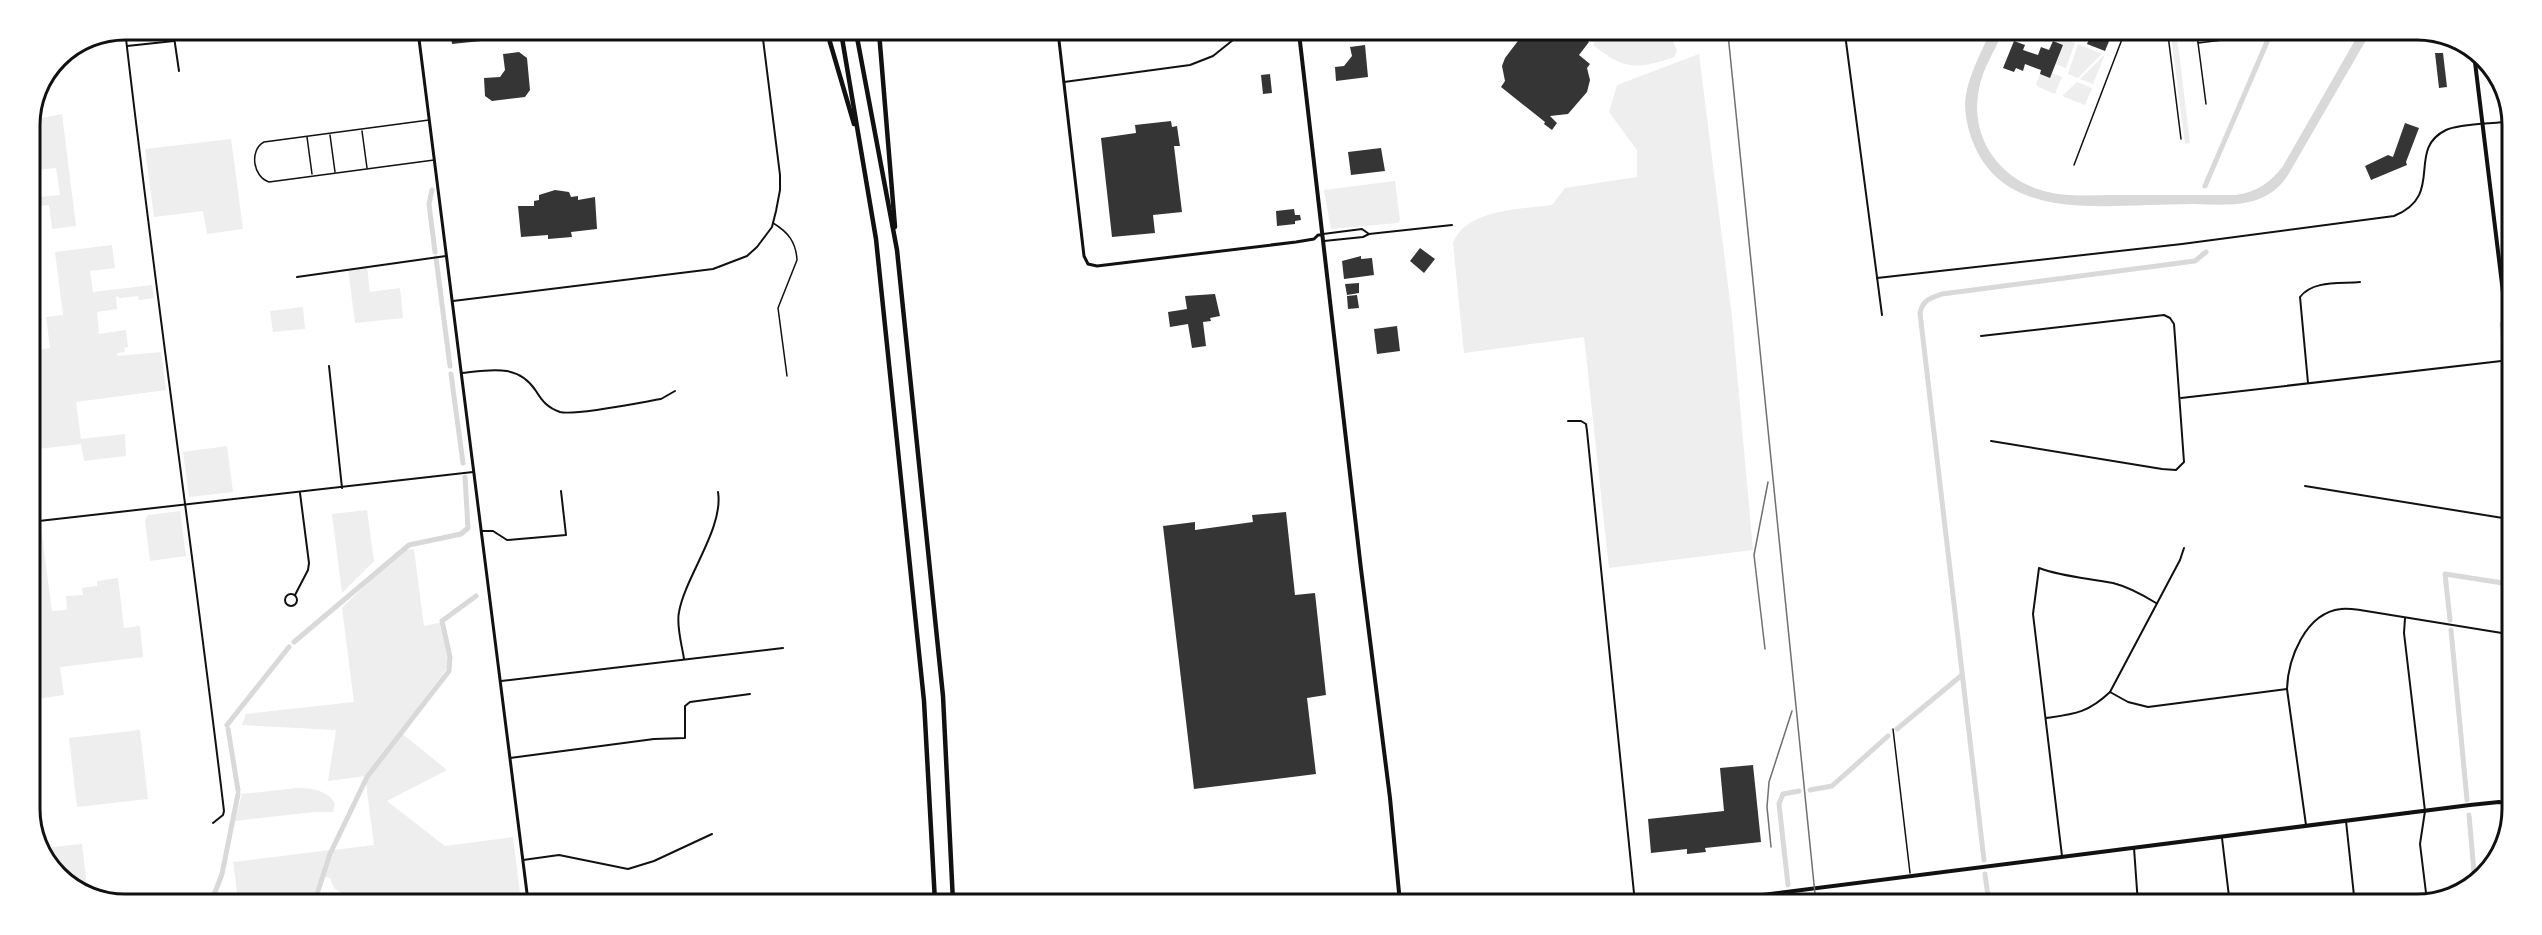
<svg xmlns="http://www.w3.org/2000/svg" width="2542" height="935" font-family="Raleway,sans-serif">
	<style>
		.green { fill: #eee }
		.water { fill: #d9d9d9 }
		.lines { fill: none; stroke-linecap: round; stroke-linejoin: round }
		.canal { stroke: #d9d9d9; stroke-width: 5 }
		.building { fill: #353535 }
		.path { stroke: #111; stroke-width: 1.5 }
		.service { stroke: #111; stroke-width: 1.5 }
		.minor { stroke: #111; stroke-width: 2 }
		.tertiary { stroke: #111; stroke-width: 3 }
		.secondary { stroke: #111; stroke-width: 4 }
		.motorway { stroke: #111; stroke-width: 4.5 }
		.rail { stroke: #707070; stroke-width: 1.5 }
		.rim { fill: none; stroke: #111; stroke-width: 3 }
	</style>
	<rect width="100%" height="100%" fill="#fff"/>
	<g class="green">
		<path d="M 1584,33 L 1670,33 L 1677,51 L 1674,57 C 1637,70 1624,70 1593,45 L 1595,42 Z"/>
		<polygon points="2171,35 2177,35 2190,143 2185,144"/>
		<polygon points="2059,37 2075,43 2066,68 2056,64 2063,45 2055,42"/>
		<polygon points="2078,44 2102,54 2078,78 2068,74"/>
		<path d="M 1699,54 L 1732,317 L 1753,550 L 1609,568 L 1584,337 L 1464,353 L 1453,243 C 1466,209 1521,209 1552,205 L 1565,188 L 1637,177 L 1637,150 L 1609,112 L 1617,85 Z"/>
		<polygon points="2105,54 2093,84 2080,79"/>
		<polygon points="2052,73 2062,77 2055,94 2038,87 2036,84 2040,74 2050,78"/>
		<polygon points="2077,82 2092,88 2085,105 2062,96"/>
		<polygon points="62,114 76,226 52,229 49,205 40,206 39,197 60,195 56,168 36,170 30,120"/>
		<polygon points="231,139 243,229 207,234 203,211 154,217 145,149"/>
		<polygon points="1395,181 1400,220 1398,223 1331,229 1324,190"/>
		<polygon points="112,245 115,268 90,271 93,292 152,285 154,298 139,300 138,296 120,298 116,296 117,309 97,312 99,334 126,330 128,347 124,348 125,352 118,353 117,356 161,352 166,390 76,402 81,439 125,434 126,456 84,461 81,444 30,450 30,351 50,348 46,317 63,315 55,252"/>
		<polygon points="367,267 370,292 400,288 403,318 355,323 348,269"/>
		<polygon points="303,307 305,329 273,332 270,311"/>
		<polygon points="227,446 233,492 189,497 183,452"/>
		<polygon points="367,510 374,561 342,593 332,514"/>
		<polygon points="180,511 186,556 150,561 145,521 148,515"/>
		<polygon points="41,528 52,611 67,610 66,596 83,595 82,588 97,586 97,581 118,578 124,628 140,626 143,657 60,667 64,695 30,700 30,529"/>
		<polygon points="414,549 424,626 444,622 450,664 400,732 447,770 387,801 445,846 513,837 521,901 352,900 334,888 330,878 325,877 334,850 374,845 365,776 328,781 336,730 242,725 246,714 354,702 342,608 400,551"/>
		<polygon points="140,730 148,799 77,807 69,738"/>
		<path d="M 297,788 C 311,788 327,790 335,803 L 333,812 L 314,812 L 235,821 L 242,794 Z"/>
		<polygon points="82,844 88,895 50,868 43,848"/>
		<polygon points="330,850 312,900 238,900 233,862"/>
	</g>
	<path class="water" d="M 1989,34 L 2002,34 C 1994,52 1982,70 1979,89 C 1969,138 2000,181 2048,192 C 2068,197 2091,195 2112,195 C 2153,195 2195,195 2236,195 C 2257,192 2270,183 2283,166 L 2358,35 L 2369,35 L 2288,175 C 2266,209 2229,205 2194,204 C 2178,204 2163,205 2148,205 C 2086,207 2005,214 1975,147 C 1968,132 1963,110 1966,94 C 1970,73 1981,53 1989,34 Z"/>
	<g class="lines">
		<g class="canal">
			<polyline points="2205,186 2270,35"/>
			<polyline points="432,190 429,204 435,252"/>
			<polyline points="436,258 450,366"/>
			<polyline points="2502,324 2504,346"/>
			<polyline points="2507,372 2510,400"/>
			<polyline points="451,374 463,463"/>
			<polyline points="2450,620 2445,574 2509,584"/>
			<polyline points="2451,630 2467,800"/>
			<polyline points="294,642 409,545 461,534 468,528 465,477"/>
			<polyline points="227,725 289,647"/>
			<polyline points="228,729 238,790"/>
			<polyline points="1897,729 1962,675"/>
			<polyline points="1810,790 1832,786 1888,736"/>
			<polyline points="2469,815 2475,884"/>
			<path d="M 1984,860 L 1920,313 C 1923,300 1930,298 1942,294 L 2195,261 L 2206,252"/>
			<polyline points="1985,874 1989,904"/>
			<polyline points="1788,885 1779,804 1783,794 1799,791"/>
			<polyline points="1789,899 1789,904"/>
			<polyline points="212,900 222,874 238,794"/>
			<polyline points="315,900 330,854 367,777 449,671 450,657 442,621 476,596"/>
		</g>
	</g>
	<g class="building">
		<polygon points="461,31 527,31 528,36 452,44 451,36 462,35"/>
		<polygon points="1530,33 1551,33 1558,39 1562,33 1577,33 1589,42 1579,55 1590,64 1587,68 1590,80 1587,92 1568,114 1550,116 1557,123 1552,130 1544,124 1545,122 1501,87 1505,81 1502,66 1505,58 1521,37"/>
		<polygon points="2091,34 2112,34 2105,51 2087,44"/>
		<polygon points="2014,41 2025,45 2023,50 2038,55 2041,47 2049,50 2053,41 2063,45 2050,78 2040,74 2041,70 2025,64 2023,71 2016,68 2014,72 2003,68"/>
		<polygon points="1365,45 1368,77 1336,81 1335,67 1344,66 1352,56 1350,47"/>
		<polygon points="519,52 527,58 530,90 525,97 492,101 485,96 484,78 500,77 505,70 503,54"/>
		<polygon points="2435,53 2443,53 2447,87 2439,88"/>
		<polygon points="1270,74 1272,93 1263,94 1261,75"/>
		<polygon points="1171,121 1172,127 1177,126 1179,140 1180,146 1174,146 1182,212 1153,215 1155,233 1112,237 1101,138 1136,133 1135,125"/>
		<polygon points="2405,123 2419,128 2406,162 2407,165 2371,180 2365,166 2388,155 2393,157"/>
		<polygon points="1381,148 1385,171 1351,175 1348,152"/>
		<polygon points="555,190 569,192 571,197 578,196 578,200 595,197 597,229 571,232 572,237 548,239 548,235 521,237 518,206 534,206 534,201 539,200 539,195"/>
		<polygon points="1294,209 1295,215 1300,215 1301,220 1295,221 1295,224 1277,226 1276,211"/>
		<polygon points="1420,248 1435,259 1424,273 1410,261"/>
		<polygon points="1361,256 1361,259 1372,258 1374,275 1344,279 1342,261"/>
		<polygon points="1359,283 1359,293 1347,295 1345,284"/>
		<polygon points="1215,294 1220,316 1210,318 1211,321 1203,322 1206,346 1192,348 1188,324 1170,327 1168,312 1187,309 1185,296"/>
		<polygon points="1357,295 1359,308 1348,309 1347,296"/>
		<polygon points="1397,326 1400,351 1377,354 1374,329"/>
		<polygon points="1286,512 1295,595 1315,593 1326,695 1307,698 1316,774 1194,789 1163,526 1195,522 1195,530 1253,522 1252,515"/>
		<polygon points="1753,765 1761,842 1705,848 1706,852 1687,854 1687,849 1651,853 1648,819 1724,811 1720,768"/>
	</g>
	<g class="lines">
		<polyline class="path" points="1893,729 1910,873"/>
		<g class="service">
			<polyline points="2168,35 2181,139"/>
			<polyline points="2197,35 2206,104"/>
			<polyline points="2198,43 2239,38 2239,35"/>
			<path d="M 429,120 L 264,142 C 249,150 253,177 269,182 L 434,160"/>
			<polyline points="362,131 367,168"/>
			<polyline points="330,135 335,172"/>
			<polyline points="307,137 312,174"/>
			<polyline points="2074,165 2124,34"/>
			<path d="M 773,223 C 788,232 796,242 797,260 L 778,308 L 787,376"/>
		</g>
		<g class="minor">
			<path d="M 125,30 C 155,291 193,551 224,811 L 223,815 L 213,823"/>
			<polyline points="173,30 179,71"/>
			<polyline points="1845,34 1882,315"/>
			<polyline points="127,46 174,41"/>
			<polyline points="1064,82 1190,65 1213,56 1233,40 1247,33"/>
			<polyline points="1323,234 1362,229 1369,234"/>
			<polyline points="1324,241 1363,237 1369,234 1452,225"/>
			<polyline points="297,277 446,256"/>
			<path d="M 1877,278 L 2182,244 L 2394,216 C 2446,195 2405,150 2446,130 C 2461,123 2494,124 2512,121"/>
			<polyline points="453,301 713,269 747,256 757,247 772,227 776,211 780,190 780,175 762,31"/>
			<polyline points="1981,336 2164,315 2170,318 2174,324 2184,462 2176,470 2162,469 1991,441"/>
			<polyline points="329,366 342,488"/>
			<path d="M 461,373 C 490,370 518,363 536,391 C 542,401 548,408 560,412 C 574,416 643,402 661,399 L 675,391"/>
			<path d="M 2308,383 L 2300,297 C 2313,280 2340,284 2360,282"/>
			<polyline points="2181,398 2510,360"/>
			<polyline points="1568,421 1581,421 1586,424 1587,431 1635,903"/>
			<polyline points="2305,486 2509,519"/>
			<polyline points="30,522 473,472"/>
			<polyline points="481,531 493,531 507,540 566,535 561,491"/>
			<circle cx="291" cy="600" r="6"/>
			<polyline points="295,595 308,570 309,563 300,493"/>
			<polyline points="2405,618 2404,633 2425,811 2420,844 2427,901"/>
			<path d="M 684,659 C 682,645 676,626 679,612 C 685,577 724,528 718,492"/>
			<polyline points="501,681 783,648"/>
			<polyline points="2110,692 2128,702 2148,707 2287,689"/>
			<path d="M 2046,718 C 2074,714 2088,713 2110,692 L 2180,560 L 2184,548"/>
			<polyline points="510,758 654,739 685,738 685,706 690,702 750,694"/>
			<polyline points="2346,821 2355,905"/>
			<path d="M 2306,825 L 2287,689 C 2288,659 2305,613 2341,609 C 2347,608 2353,609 2360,610 L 2508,634"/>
			<polyline points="2222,838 2230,905"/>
			<polyline points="2134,848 2138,904"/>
			<path d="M 2062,856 L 2033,614 L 2039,568 C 2063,577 2088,578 2113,583 C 2129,587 2143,595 2156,603"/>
			<polyline points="523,860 559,855 628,869 654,861 712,834"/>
			<polyline points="763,901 770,894"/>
		</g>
		<g class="tertiary">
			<polyline points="418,31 528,901"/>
			<polyline points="1058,32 1084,256 1088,264 1097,266 1296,242 1314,239 1318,235 1322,235"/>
		</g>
		<g class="secondary">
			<polyline points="1299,33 1361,569 1390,798 1400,903"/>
			<polyline points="2474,54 2510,350"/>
			<polyline points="1699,903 2470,805 2499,802 2507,803"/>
		</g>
		<g class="motorway">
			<polyline points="827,32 854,124"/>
			<polyline points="841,32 876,239 924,701 935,902"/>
			<polyline points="856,32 897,250 943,696 953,902"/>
			<polyline points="879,32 895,227"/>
		</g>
		<g class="rail">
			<polyline points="1728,34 1816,904"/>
			<polyline points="1765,649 1754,555 1768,482"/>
			<polyline points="1771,847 1767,807 1769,782 1792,711"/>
		</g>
	</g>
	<path d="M0 0H2542V935H0ZM125 40H2417A85 85 0 0 1 2502 125V809A85 85 0 0 1 2417 894H125A85 85 0 0 1 40 809V125A85 85 0 0 1 125 40Z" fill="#fff" fill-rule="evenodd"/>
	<path class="rim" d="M125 40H2417A85 85 0 0 1 2502 125V809A85 85 0 0 1 2417 894H125A85 85 0 0 1 40 809V125A85 85 0 0 1 125 40Z"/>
</svg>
